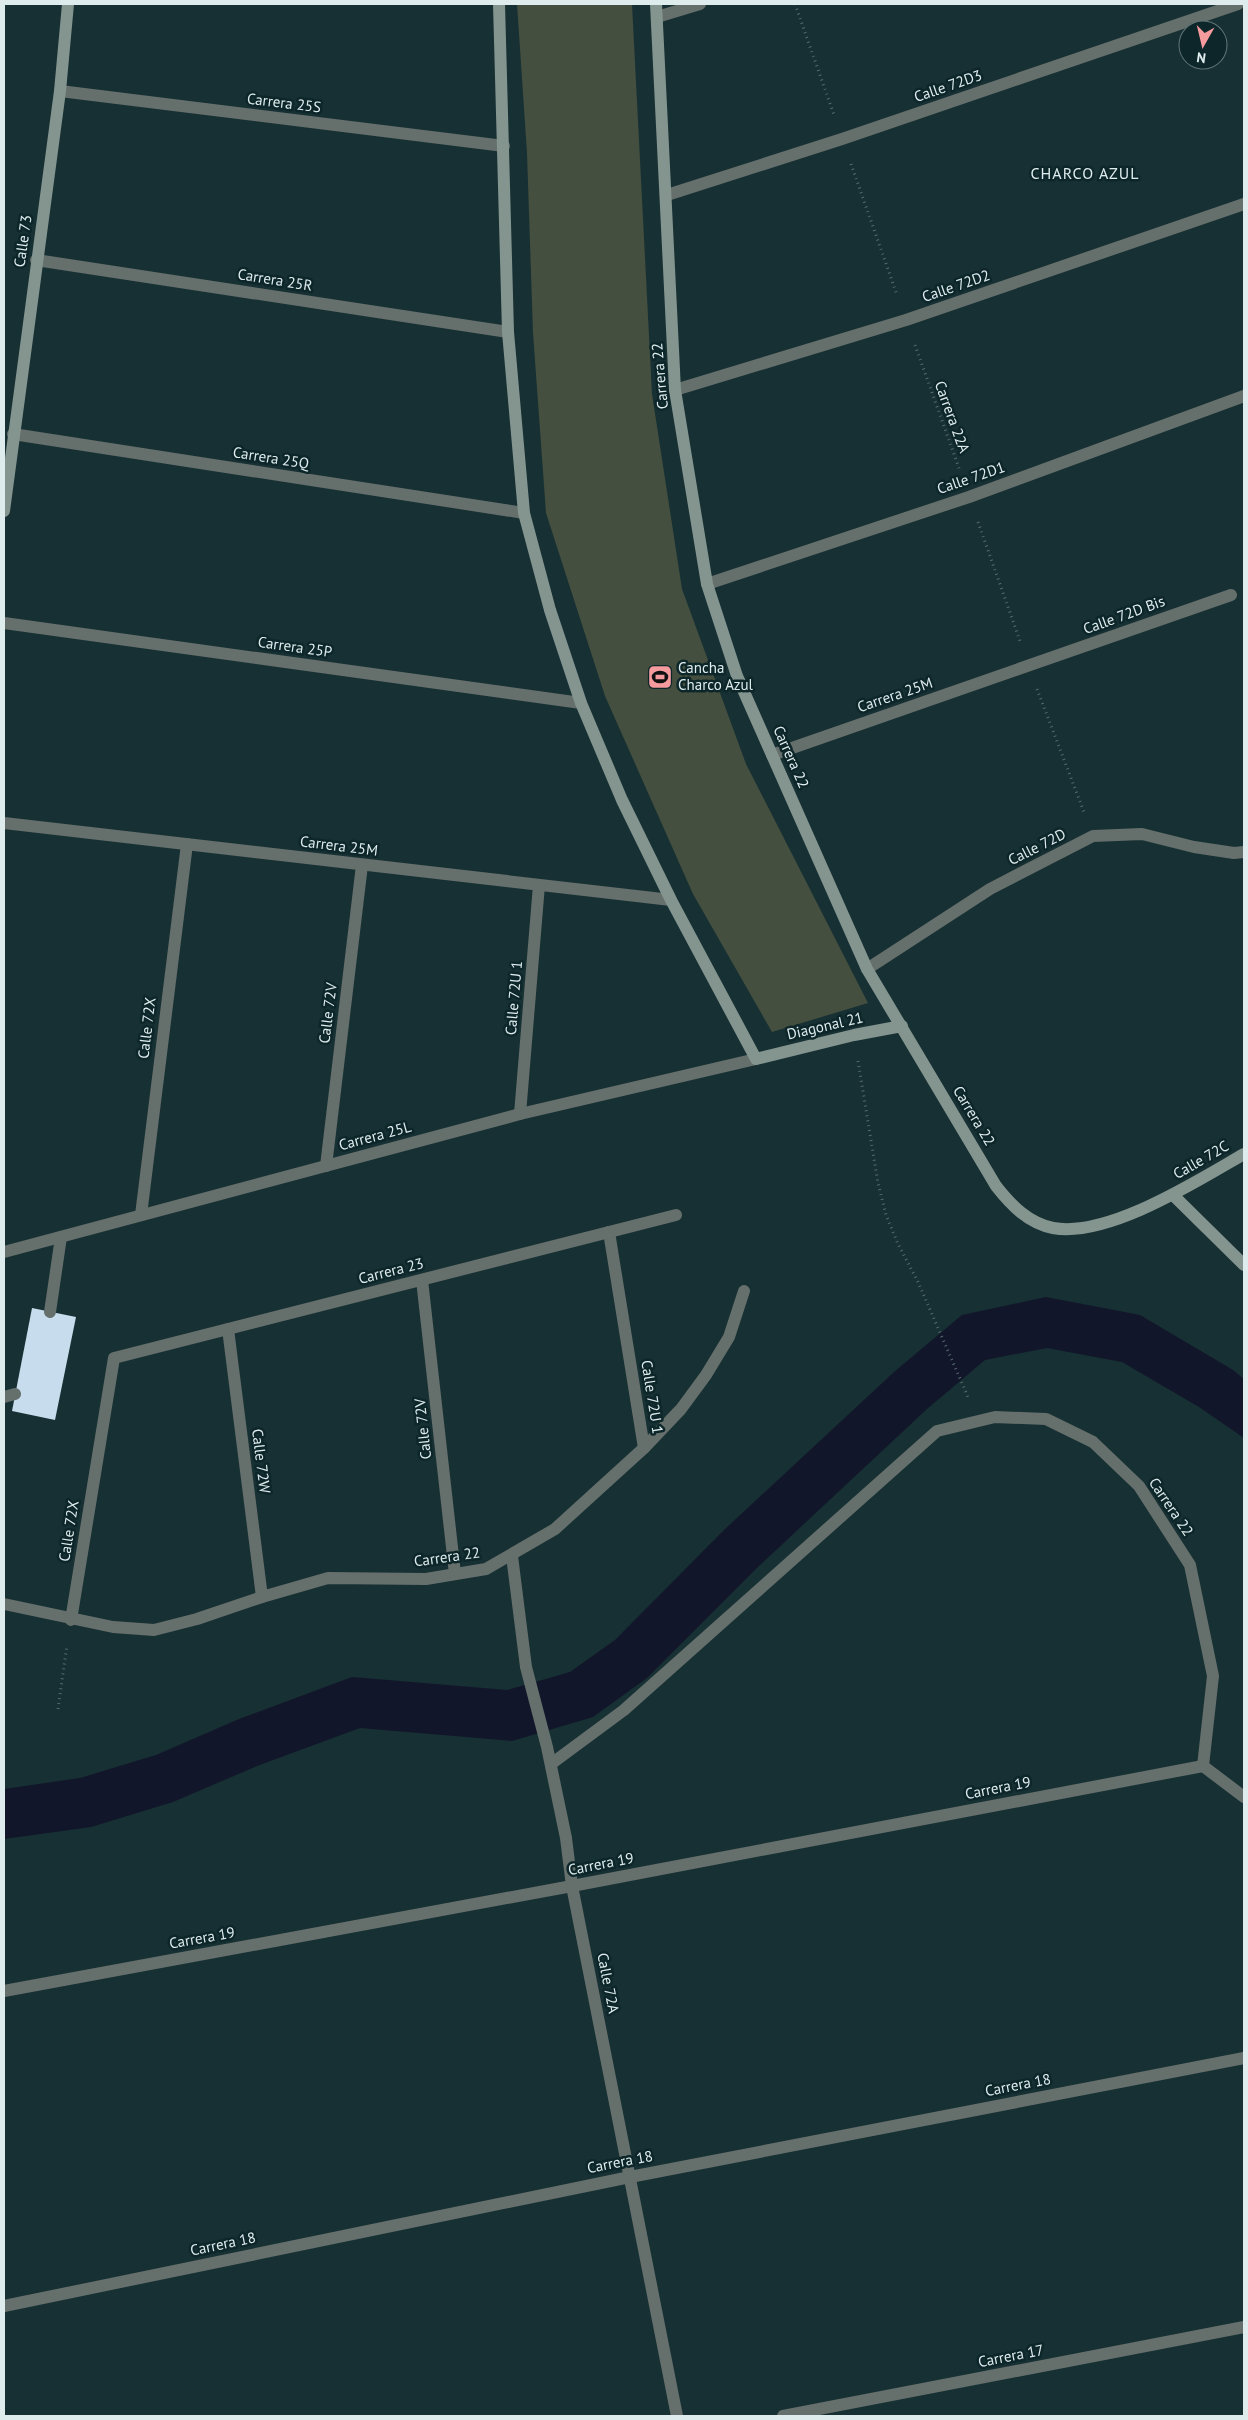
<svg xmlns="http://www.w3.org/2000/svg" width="1248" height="2420" font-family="'PT Sans',sans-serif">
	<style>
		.green { fill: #444f3f }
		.water { fill: #12162a }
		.building { fill: #c7dcec }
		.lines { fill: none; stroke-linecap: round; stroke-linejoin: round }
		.path { stroke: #556b6d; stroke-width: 3; stroke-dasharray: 1 4; stroke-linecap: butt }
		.lane { stroke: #656f6b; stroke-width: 12 }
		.street { stroke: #656f6b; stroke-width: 12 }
		.secondary { stroke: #84958f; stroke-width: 12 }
		.labels { text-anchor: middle; stroke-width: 5; stroke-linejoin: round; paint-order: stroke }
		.street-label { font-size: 15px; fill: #deecee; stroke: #0d2629 }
		.poi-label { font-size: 15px; fill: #deecee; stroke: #0d2629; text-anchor: start }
		.neighbourhood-label { font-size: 16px; letter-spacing: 1px; fill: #deecee; stroke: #0d2629 }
	</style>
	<rect width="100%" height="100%" fill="#173033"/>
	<polygon class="green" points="517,4 632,4 652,394 682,589 746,764 868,1003 772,1032 693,894 605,696 546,513 533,333 527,153"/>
	<polygon class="water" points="1046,1297 1140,1315 1233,1370 1244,1379 1244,1438 1199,1407 1122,1362 1047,1348 985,1360 927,1409 759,1566 647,1678 593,1717 512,1741 360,1728 257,1766 173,1802 91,1827 4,1839 4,1789 80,1778 156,1755 239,1719 352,1677 507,1690 570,1672 615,1640 724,1530 894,1372 962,1315"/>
	<polygon class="building" points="32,1308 76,1317 55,1420 12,1411"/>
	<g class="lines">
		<g class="path">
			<polyline points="795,4 834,115"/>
			<polyline points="851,164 897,295"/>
			<polyline points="915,345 960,471"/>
			<polyline points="978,522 1020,641"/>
			<polyline points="1037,689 1084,812"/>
			<polyline points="858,1061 878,1183 886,1215 898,1244 918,1282 968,1397"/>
			<polyline points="58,1709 67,1645"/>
		</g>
		<g class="lane">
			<polyline points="50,1312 61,1237"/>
			<polyline points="4,1397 15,1394"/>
		</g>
		<g class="street">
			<polyline points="657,17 700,4"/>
			<polyline points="60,91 504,146"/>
			<polyline points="667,195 842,139 1238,4"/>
			<polyline points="36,260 508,332"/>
			<polyline points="675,390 906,320 1244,204"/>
			<polyline points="13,434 524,513"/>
			<polyline points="707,584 969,497 1244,396"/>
			<polyline points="4,623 581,703"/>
			<polyline points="772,755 1231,595"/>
			<polyline points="4,823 671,900"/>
			<polyline points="867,969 990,889 1093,836 1142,834 1194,847 1234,853 1244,852"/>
			<polyline points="520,1114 539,885"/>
			<polyline points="326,1166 362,865"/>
			<polyline points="141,1215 187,844"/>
			<polyline points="609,1232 644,1448"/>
			<polyline points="4,1252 520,1114 756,1059"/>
			<polyline points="422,1280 455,1574"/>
			<polyline points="228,1329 262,1597"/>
			<polyline points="512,1556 526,1667 547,1747 566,1838 572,1886 677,2416"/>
			<polyline points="4,1604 113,1627 154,1630 197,1619 262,1597 328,1578 426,1579 486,1569 555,1529 644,1448 681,1409 706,1375 729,1337 744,1291"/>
			<polyline points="71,1620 114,1358 676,1215"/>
			<polyline points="551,1764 624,1710 937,1431 995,1417 1046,1419 1093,1442 1139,1486 1190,1565 1213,1676 1203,1766"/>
			<polyline points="1203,1766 1244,1797"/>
			<polyline points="4,1991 572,1886 1203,1766"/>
			<polyline points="4,2306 630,2177 1244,2058"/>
			<polyline points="783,2416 1244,2327"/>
		</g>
		<g class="secondary">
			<polyline points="499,4 508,332 524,513 550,610 581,703 622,800 671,900 756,1059 854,1035 902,1026"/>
			<path d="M 656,4 L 675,390 L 707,584 L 737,676 L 867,969 L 996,1186 C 1011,1205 1028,1223 1053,1228 C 1108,1238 1197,1181 1244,1154"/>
			<polyline points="4,511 60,91 68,4"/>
			<polyline points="1173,1195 1244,1265"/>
		</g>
	</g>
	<defs>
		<symbol id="stadium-square" viewBox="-11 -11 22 22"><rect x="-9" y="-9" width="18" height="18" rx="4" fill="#f59b9d" stroke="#0d2629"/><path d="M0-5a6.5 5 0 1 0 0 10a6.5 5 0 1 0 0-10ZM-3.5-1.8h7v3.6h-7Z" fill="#111"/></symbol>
	</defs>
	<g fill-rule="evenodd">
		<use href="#stadium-square" x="646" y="663" width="28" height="28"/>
	</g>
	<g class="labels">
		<g class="street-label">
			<text transform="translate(948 86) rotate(-19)" y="5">Calle 72D3</text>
			<text transform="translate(284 103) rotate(7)" y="5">Carrera 25S</text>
			<text transform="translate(23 241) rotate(-82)" y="5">Calle 73</text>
			<text transform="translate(275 280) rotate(9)" y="5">Carrera 25R</text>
			<text transform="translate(956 286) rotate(-19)" y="5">Calle 72D2</text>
			<text transform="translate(660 376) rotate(-95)" y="5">Carrera 22</text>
			<text transform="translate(952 417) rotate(70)" y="5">Carrera 22A</text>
			<text transform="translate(271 458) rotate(9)" y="5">Carrera 25Q</text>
			<text transform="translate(971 478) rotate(-19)" y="5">Calle 72D1</text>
			<text transform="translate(1124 615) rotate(-20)" y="5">Calle 72D Bis</text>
			<text transform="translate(295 647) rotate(8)" y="5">Carrera 25P</text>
			<text transform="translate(895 695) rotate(-19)" y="5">Carrera 25M</text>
			<text transform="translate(791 757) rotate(66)" y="5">Carrera 22</text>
			<text transform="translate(339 846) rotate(7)" y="5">Carrera 25M</text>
			<text transform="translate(1037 847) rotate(-27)" y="5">Calle 72D</text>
			<text transform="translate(514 998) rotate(-85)" y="5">Calle 72U 1</text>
			<text transform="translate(328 1013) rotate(-83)" y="5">Calle 72V</text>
			<text transform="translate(825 1026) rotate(-13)" y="5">Diagonal 21</text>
			<text transform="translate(147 1028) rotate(-83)" y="5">Calle 72X</text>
			<text transform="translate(974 1116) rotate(59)" y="5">Carrera 22</text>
			<text transform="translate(375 1136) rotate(-15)" y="5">Carrera 25L</text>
			<text transform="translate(1201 1160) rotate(-30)" y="5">Calle 72C</text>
			<text transform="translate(391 1271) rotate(-14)" y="5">Carrera 23</text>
			<text transform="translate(652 1397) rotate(81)" y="5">Calle 72U 1</text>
			<text transform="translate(423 1429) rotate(-96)" y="5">Calle 72V</text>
			<text transform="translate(261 1461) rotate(83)" y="5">Calle 72W</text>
			<text transform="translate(1171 1507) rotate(56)" y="5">Carrera 22</text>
			<text transform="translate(69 1531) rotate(-81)" y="5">Calle 72X</text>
			<text transform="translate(447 1557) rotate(-8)" y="5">Carrera 22</text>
			<text transform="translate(998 1788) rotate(-11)" y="5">Carrera 19</text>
			<text transform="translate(601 1864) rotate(-11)" y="5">Carrera 19</text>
			<text transform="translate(202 1938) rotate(-10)" y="5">Carrera 19</text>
			<text transform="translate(608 1983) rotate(79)" y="5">Calle 72A</text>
			<text transform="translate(1018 2085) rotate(-11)" y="5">Carrera 18</text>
			<text transform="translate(620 2162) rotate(-11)" y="5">Carrera 18</text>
			<text transform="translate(223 2244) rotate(-12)" y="5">Carrera 18</text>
			<text transform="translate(1011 2356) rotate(-11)" y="5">Carrera 17</text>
		</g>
		<g class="poi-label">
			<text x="678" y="673">Cancha<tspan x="678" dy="17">Charco Azul</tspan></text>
		</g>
		<g class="neighbourhood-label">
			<text x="1085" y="179">CHARCO AZUL</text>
		</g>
	</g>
	<rect width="1248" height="2420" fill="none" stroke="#deecee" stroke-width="10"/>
	<g transform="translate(1203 45) rotate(188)"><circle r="24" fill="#0d2629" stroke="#617578"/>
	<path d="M0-4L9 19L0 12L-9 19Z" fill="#f59b9d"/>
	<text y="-8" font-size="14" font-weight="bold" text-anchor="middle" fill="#deecee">N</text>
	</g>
</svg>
